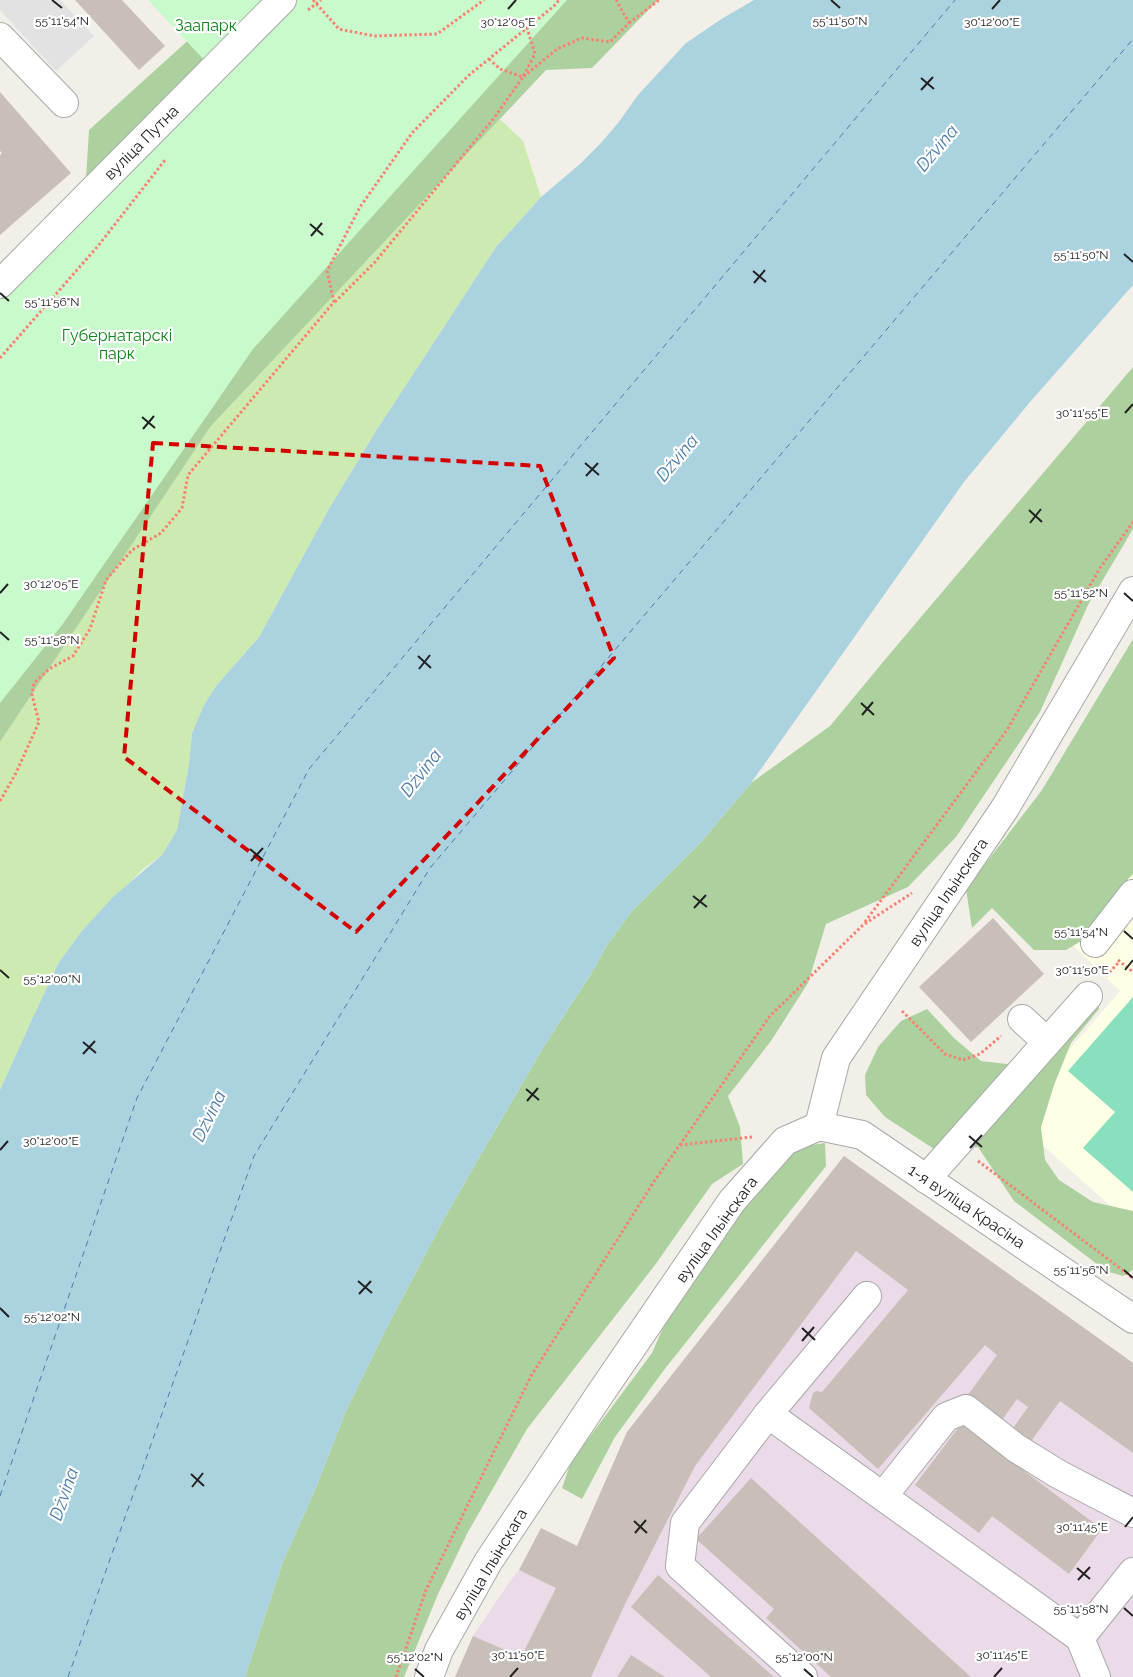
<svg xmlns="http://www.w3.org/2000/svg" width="1133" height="1677" font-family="Raleway,sans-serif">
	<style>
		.industrial { fill: #ebdbe8 }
		.education { fill: #ffffe5 }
		.grass { fill: #cdebb0 }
		.forest { fill: #add19e }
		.park { fill: #c8facc }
		.pitch { fill: #88e0be }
		.parking { fill: #e2e2e2 }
		.water { fill: #aad3df }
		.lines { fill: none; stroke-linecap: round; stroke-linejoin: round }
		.ferry { stroke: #4a7aab; stroke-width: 1; stroke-dasharray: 6 5; stroke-linecap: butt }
		.building { fill: #c7bfb8 }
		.minor-casing { stroke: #a9a9a9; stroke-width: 30 }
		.path { stroke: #fa8072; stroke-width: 3; stroke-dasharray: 2.5 2.5; stroke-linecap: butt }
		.minor { stroke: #fff; stroke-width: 28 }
		.marked { fill: none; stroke: #d40000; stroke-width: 4; stroke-dasharray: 10 6; stroke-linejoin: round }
		.ticks { fill: none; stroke: #222; stroke-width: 2 }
		.labels { text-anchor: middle; stroke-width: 4.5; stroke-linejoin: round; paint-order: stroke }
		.park-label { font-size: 16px; fill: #0c8416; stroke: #fff }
		.street-label { font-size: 16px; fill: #222; stroke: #fff }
		.water-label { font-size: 18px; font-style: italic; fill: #4a7aab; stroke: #fff }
		.ticks-label { font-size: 12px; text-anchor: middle; fill: #222; stroke: #fff; stroke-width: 4.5; stroke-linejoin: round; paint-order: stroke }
	</style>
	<rect width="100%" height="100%" fill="#f2efe9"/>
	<polygon class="industrial" points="844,1156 1133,1363 1133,1677 455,1677 473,1636 508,1584 519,1570 541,1528 577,1546 627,1432"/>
	<polygon class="education" points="1133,696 1133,1226 1011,1117 1120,991 994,869"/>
	<polygon class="grass" points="500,119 523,141 541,197 496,247 376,431 330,507 259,637 216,686 204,705 192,733 189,764 177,830 162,855 143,869 81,932 59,962 33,1017 0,1090 0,742 211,426"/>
	<g class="forest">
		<polygon points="165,0 658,0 592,68 546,70 211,426 0,742 0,309 83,227 89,130 194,35"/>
		<polygon points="1133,367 1133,529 1088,605 1040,712 956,837 908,887 826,924 808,983 771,1041 728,1096 740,1127 743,1164 712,1184 655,1265 527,1429 468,1532 438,1594 404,1677 245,1677 282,1564 317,1485 345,1413 385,1331 445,1217 480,1156 546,1043 591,974 607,945 631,912 700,843 751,783 830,726 893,650"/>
		<polygon points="1133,639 1133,874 1128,879 1098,931 1066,950 1034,950 992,908 972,928 966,889 1042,790"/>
		<polygon points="1098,997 1099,1009 1071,1043 1054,1085 1041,1127 1045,1160 1059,1180 1093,1202 1133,1211 1133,1270 1123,1276 1106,1271 1014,1201 978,1147 934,1149 885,1117 866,1095 865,1075 878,1047 901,1021 927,1009 954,1038 981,1061 1025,1066"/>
		<polygon points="825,1143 826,1166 664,1370 615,1437 582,1499 562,1488 571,1462 652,1353 674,1302 739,1204 792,1148"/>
	</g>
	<g class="park">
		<polygon points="148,0 265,0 206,62"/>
		<polygon points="296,0 567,0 253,349 62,625 0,703 0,298"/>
	</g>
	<polygon class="pitch" points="1133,997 1133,1192 1083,1148 1115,1112 1068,1071"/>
	<polygon class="parking" points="0,0 60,0 94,36 56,71 0,10"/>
	<polygon class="water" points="754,0 1133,0 1133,285 1030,402 964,482 751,783 700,843 631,912 607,945 591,974 546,1043 480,1156 445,1217 385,1331 345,1413 317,1485 282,1564 245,1677 0,1677 0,1090 33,1017 59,962 81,932 113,897 162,855 177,830 189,764 192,733 204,705 216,686 259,637 330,507 376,431 496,247 541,197 580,164 601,143 618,123 638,95 686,43 723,18"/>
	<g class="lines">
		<g class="ferry">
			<polyline points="0,1496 137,1098 309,769 955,0"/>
			<polyline points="68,1677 254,1156 430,868 1133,39"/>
		</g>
	</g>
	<g class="building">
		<polygon points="75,0 122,0 165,46 139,70"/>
		<polygon points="0,92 71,173 0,235 0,155 2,153 0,151"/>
		<polygon points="993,918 1044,974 971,1042 919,987"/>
		<polygon points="844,1156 1133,1363 1133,1453 1060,1401 1029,1444 1011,1431 1028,1407 1017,1399 1002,1420 968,1395 997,1355 985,1345 878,1469 809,1408 813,1393 816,1391 822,1392 908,1290 856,1251 695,1466 626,1602 591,1677 455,1677 473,1636 521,1657 556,1588 519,1570 541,1528 577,1546 627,1432"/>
		<polygon points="961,1424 1102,1529 1069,1574 992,1516 979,1533 915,1485"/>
		<polygon points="751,1478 971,1677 831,1677 766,1618 774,1609 696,1539"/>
		<polygon points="658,1575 774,1677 711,1677 631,1607"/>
		<polygon points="631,1655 665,1677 617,1677"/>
	</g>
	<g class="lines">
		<defs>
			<g id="minor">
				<polyline points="0,37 64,103"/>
				<polyline points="0,284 282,0"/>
				<polyline points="1095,943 1133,894"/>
				<polyline points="1022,1019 1047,1042"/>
				<polyline points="819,1126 836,1058 1005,808 1133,591"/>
				<polyline points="819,1126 862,1135 1133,1319"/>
				<polyline points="926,1179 1088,996"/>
				<polyline points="768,1414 1080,1638"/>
				<polyline points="883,1496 946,1417 966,1409 1016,1448 1058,1474 1133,1513"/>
				<polyline points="429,1677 439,1650 488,1562 600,1394 732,1201 785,1141 819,1126"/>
				<polyline points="803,1677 680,1566 685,1523 768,1414 867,1296"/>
				<polyline points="1096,1677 1080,1638 1133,1572"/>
			</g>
		</defs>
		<use href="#minor" class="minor-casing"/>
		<g class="path">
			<polyline points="313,0 339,29 374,36 437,34 484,0"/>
			<polyline points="308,10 321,0"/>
			<polyline points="629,23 659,0"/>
			<polyline points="489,59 500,69 523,77 557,49 582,38 610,42 629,23 616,0"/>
			<polyline points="335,302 375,262 494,118 523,77 535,54 527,28"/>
			<polyline points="0,358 98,246 165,160"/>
			<polyline points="0,801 16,773 39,722 32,695 34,683 49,669 73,656 90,629 106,580 132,550 161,533 182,508 188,475 334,302 327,271 360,207 412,133 468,76 554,6 559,0"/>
			<polyline points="865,922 1007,730 1100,568 1133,522"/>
			<polyline points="1118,960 1133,972"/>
			<polyline points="1106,976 1119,962"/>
			<polyline points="902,1011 945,1054 963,1060 980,1054 1001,1036"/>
			<polyline points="680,1145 752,1137"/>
			<polyline points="978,1161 1133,1278"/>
			<polyline points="396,1677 426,1590 531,1376 653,1183 770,1016 863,925 912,893"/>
		</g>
		<use href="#minor" class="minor"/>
	</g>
	<path class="marked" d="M 153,443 L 540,466 L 614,658 L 356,932 L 124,757 Z"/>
	<path class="ticks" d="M 52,0 L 62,8M 831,0 L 840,8M 508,9 L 516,0M 992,9 L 1000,0M 921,78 L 934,89M 921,90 L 933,77M 310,224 L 323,235M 311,236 L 322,223M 1124,254 L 1133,262M 753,271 L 766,282M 754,283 L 765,270M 0,293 L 9,301M 1125,413 L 1133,404M 142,417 L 155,428M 143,429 L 154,416M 585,463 L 599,475M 586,476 L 598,463M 1029,510 L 1042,522M 1030,523 L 1041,509M 0,593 L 8,584M 1124,593 L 1133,601M 0,632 L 9,640M 418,656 L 431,668M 419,669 L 430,655M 861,703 L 874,715M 862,715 L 873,702M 250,849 L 263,860M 251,861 L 263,848M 693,896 L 707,907M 694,908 L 706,895M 1124,931 L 1133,939M 0,970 L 9,978M 1125,970 L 1133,960M 83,1042 L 96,1053M 83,1054 L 95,1041M 526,1089 L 539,1100M 527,1101 L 538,1088M 969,1136 L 982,1147M 970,1148 L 982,1135M 0,1150 L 8,1141M 1124,1270 L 1133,1278M 358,1281 L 372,1293M 359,1294 L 371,1281M 0,1308 L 9,1317M 802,1328 L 815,1340M 802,1341 L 814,1327M 191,1474 L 204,1486M 192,1487 L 203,1473M 634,1521 L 647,1533M 1125,1527 L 1133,1517M 635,1533 L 646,1520M 1077,1568 L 1090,1579M 1078,1580 L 1090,1567M 1124,1608 L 1133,1616M 415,1669 L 424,1677M 804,1669 L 813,1677M 510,1677 L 518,1668M 994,1677 L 1002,1668"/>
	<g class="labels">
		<g class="park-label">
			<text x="206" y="31">Заапарк</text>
			<text x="117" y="341">Губернатарскі<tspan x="117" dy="18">парк</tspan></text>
		</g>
		<g class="street-label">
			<text transform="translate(141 142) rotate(-45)" y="6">вуліца Путна</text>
			<text transform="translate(948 892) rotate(-56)" y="6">вуліца Ільінскага</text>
			<text transform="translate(967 1206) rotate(34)" y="6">1-я вуліца Красіна</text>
			<text transform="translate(716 1229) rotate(-54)" y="6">вуліца Ільінскага</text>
			<text transform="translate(490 1564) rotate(-59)" y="6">вуліца Ільінскага</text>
		</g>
		<g class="water-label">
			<text transform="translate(937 148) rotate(-50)" y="6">Dźvina</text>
			<text transform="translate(677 458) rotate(-50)" y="6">Dźvina</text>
			<text transform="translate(421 773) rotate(-52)" y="6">Dźvina</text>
			<text transform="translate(209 1116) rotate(-64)" y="6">Dźvina</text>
			<text transform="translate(64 1494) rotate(-71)" y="6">Dźvina</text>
		</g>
	</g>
	<g class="ticks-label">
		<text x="62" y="25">55°11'54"N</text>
		<text x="840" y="25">55°11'50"N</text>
		<text x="508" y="26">30°12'05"E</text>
		<text x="992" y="26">30°12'00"E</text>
		<text x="1081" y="259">55°11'50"N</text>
		<text x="52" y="306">55°11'56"N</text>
		<text x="1082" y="417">30°11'55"E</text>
		<text x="51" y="588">30°12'05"E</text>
		<text x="1081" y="597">55°11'52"N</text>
		<text x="52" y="644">55°11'58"N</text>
		<text x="1081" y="936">55°11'54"N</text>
		<text x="1082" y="974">30°11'50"E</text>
		<text x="52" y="983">55°12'00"N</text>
		<text x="51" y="1145">30°12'00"E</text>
		<text x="1081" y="1274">55°11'56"N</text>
		<text x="52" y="1321">55°12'02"N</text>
		<text x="1082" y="1531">30°11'45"E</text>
		<text x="1081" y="1613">55°11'58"N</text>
		<text x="518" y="1659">30°11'50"E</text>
		<text x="1002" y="1659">30°11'45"E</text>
		<text x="415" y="1661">55°12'02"N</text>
		<text x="804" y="1661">55°12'00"N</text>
	</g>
</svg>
